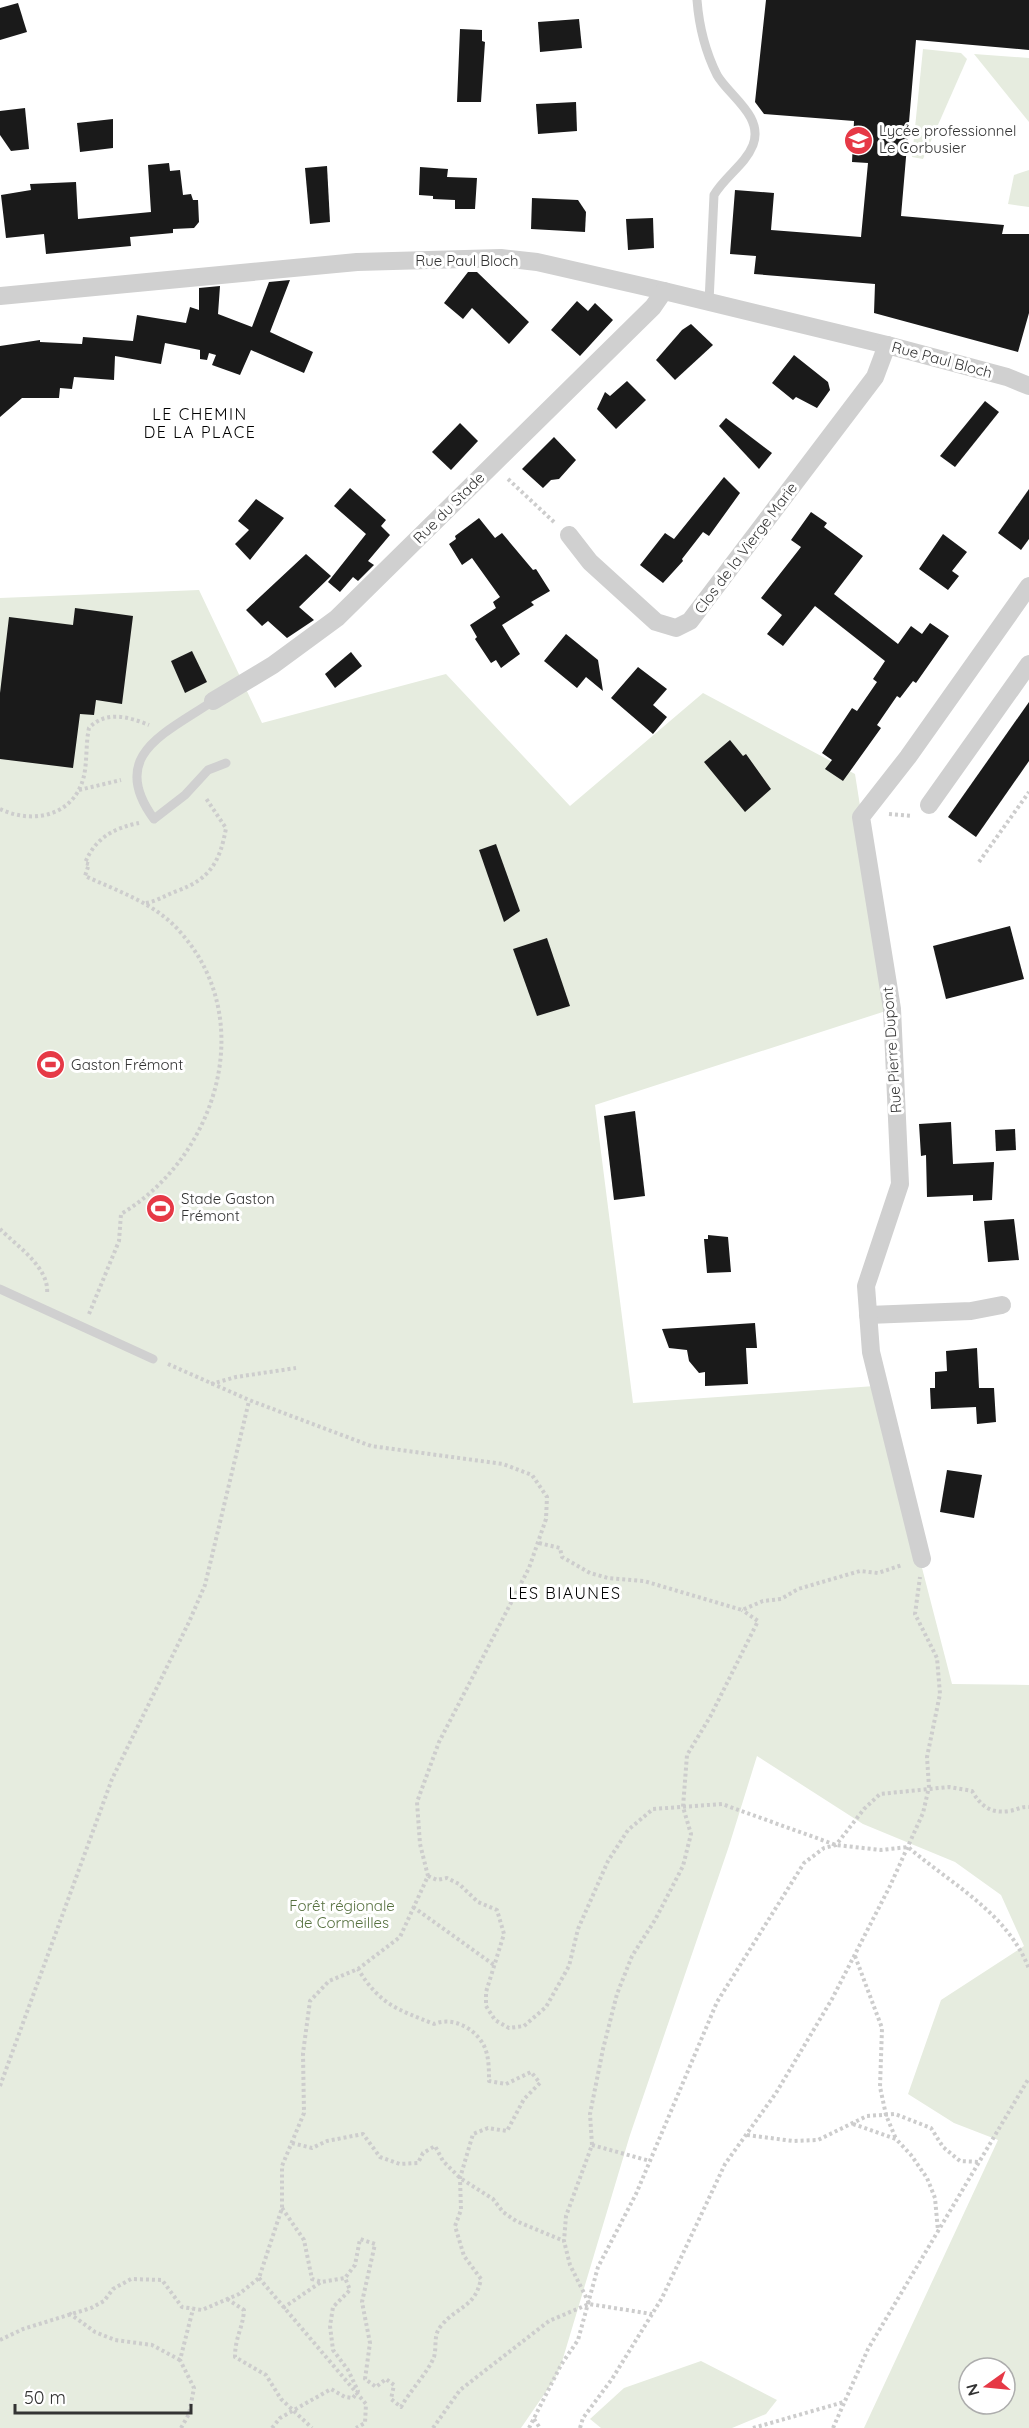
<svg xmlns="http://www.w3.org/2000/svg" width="1029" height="2428" font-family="Quicksand,sans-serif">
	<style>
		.green { fill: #e6ecdf; fill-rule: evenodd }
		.building { fill: #1a1a1a }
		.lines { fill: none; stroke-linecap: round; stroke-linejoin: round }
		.path { stroke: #cdcdcd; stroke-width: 4; stroke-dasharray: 3 3; stroke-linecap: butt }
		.lane { stroke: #d0d0d0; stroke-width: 9 }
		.street { stroke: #d0d0d0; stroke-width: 18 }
		.labels { text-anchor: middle; stroke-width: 6; stroke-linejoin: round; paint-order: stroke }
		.poi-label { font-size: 15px; fill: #333; stroke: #fff; text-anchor: start }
		.street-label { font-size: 15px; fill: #333; stroke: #fff }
		.park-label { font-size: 15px; fill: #56703f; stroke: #fff }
		.neighbourhood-label { font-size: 16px; letter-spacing: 1.5px; fill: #000; stroke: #fff }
	</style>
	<rect width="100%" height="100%" fill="#fff"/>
	<g class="green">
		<polygon points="923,49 961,53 967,59 923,159 912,157"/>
		<polygon points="974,54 1029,58 1029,122"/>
		<polygon points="1029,170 1029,207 1008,204 1014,175"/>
		<path d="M 199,590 L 262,723 L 446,674 L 570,806 L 703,693 L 855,774 L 892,1009 L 595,1105 L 633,1403 L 875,1386 L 952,1684 L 1029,1685 L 1029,2428 L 864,2428 L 998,2140 L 954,2123 L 908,2094 L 941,2000 L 1024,1946 L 1001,1895 L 955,1862 L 863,1824 L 757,1756 L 729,1846 L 630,2135 L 561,2365 L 554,2380 L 521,2428 L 0,2428 L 0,598 ZM 969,2368 L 1005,2368 L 1005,2404 L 969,2404 Z"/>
		<polygon points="701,2361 777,2400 766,2414 732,2428 601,2428 590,2419 624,2388"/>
	</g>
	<g class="building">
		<polygon points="766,0 1029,0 1029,50 916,40 901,216 1004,225 1002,234 1029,234 1029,313 1018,352 874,313 875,284 754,274 756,256 730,254 735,190 774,193 771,230 861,237 868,163 852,162 854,121 764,114 755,102"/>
		<polygon points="18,3 27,32 0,40 0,8"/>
		<polygon points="579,19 582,48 540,52 538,22"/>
		<polygon points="460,29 482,30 482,41 485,42 481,102 457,102"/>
		<polygon points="576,102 577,131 538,134 536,104"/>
		<polygon points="25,108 29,149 11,151 0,135 0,111"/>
		<polygon points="113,119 113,148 80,152 77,123"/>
		<polygon points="169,163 170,171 180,170 183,195 191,194 193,200 198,200 199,222 194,228 173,229 173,233 130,237 131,246 46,254 44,234 6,238 1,195 31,190 30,184 76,182 78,219 151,212 148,165"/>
		<polygon points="327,166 330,222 310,224 305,168"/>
		<polygon points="420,167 448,169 447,177 477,178 475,209 455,209 455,200 433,199 433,196 419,195"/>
		<polygon points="532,198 578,200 586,212 585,232 531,229"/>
		<polygon points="653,218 654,248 628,250 626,219"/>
		<polygon points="468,272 477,272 529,322 509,344 472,308 463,319 444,303"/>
		<polygon points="290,280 270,332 313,352 304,373 251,350 240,375 212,365 216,355 209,353 207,360 200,359 200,350 165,343 161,364 115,356 114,380 74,377 72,389 60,388 59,398 22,398 0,417 0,346 40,340 40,342 82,344 83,337 133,341 137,315 186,323 190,307 199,310 199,288 220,286 218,314 252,327 269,282"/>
		<polygon points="577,301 588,311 595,303 613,320 580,356 551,330"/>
		<polygon points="691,324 713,345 675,380 656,360 682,330"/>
		<polygon points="794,355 828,382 830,390 817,408 796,397 793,400 772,383"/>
		<polygon points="627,381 646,400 616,429 597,409 605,392 610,396"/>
		<polygon points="985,401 999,412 955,467 940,456"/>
		<polygon points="726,418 772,453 759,469 719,426"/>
		<polygon points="460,423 478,441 451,470 432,452"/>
		<polygon points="554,437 576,460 559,479 551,480 543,488 522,469"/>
		<polygon points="724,477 740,493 709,536 703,532 682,559 683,561 663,583 640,565 665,533 674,539"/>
		<polygon points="350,488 386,520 381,526 390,535 368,561 374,565 358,581 353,577 340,592 328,582 366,534 334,506"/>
		<polygon points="1029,489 1029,539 1021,550 998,533"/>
		<polygon points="256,499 284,518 250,560 235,544 249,530 238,521"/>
		<polygon points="811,512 827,523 824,527 863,556 834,594 898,644 911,626 922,634 930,623 949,636 916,683 913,681 900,698 897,696 877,725 881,728 843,781 825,769 832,760 822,753 852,708 857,711 877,682 873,679 885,661 815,606 783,646 767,634 782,615 761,598 801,547 791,540"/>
		<polygon points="479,518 495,538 502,533 533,570 536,569 550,591 531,602 534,605 502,625 520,654 501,668 496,660 491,663 475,639 477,637 470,625 496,608 493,602 500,597 472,558 462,565 449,544 456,539 455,536"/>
		<polygon points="943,534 967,552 952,571 959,576 948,590 919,569"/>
		<polygon points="306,554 331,576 299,607 314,620 287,638 268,621 262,626 246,610"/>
		<polygon points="75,608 133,616 122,704 96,700 94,715 80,714 73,768 0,759 0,693 9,617 73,625"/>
		<polygon points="566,634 598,660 603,691 586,677 577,688 544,661"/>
		<polygon points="192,651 207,682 185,693 171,661"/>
		<polygon points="351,652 362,666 335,688 325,674"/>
		<polygon points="638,667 667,689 653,705 667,717 653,734 611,698"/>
		<polygon points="1029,702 1029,761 976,837 948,817"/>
		<polygon points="730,740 743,756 746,754 771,789 745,812 704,762"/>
		<polygon points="496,844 520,911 504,922 479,850"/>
		<polygon points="1010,926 1024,979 946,999 933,946"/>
		<polygon points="547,938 570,1006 537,1016 513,949"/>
		<polygon points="635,1111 645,1196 614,1200 604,1116"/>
		<polygon points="951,1122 953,1164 994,1162 992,1200 973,1201 973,1195 927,1197 926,1155 921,1156 919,1124"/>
		<polygon points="1015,1129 1016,1150 996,1151 995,1130"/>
		<polygon points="1014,1219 1019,1260 988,1262 984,1221"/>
		<polygon points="708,1235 728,1237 731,1272 707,1273 704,1239 708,1239"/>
		<polygon points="755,1323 757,1348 746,1348 748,1384 705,1386 705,1372 699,1373 689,1361 687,1350 669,1348 662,1329"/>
		<polygon points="977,1348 979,1388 994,1388 996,1422 977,1424 976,1407 931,1409 930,1388 935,1388 935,1372 947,1371 946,1351"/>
		<polygon points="947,1470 982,1475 974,1518 940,1512"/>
	</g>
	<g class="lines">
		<g class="path">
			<polyline points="508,479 555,523"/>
			<polyline points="79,790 121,780"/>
			<path d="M 0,809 C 36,826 79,814 85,770 C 87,756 86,742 89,728 C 106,710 129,717 149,725"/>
			<polyline points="889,814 912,816"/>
			<polyline points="979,862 1029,792"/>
			<path d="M 146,903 C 157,901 166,895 177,891 C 210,879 220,862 226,828 L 205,797"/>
			<path d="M 0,1229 C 17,1246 50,1268 47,1294"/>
			<path d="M 89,1314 L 119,1241 L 121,1214 C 215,1158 259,1023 182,934 C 157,904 120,892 85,876 L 89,864 L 85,863 C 95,838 114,828 139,823"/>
			<polyline points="211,1384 236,1377 296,1368"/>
			<polyline points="539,1543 560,1548 562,1557 590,1573 608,1578 644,1581 742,1610 763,1601 781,1599 798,1589 860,1571 878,1573 902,1565"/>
			<path d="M 428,1876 L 437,1880 L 447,1878 L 459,1884 L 478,1902 L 497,1910 L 504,1934 L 486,1992 L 486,2006 L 495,2020 L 509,2028 L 524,2026 L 546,2007 L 569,1966 L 578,1929 L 608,1861 L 628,1830 L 653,1809 L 722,1804 L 836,1845 L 881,1850 L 908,1847 C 951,1884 1008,1913 1029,1969"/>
			<polyline points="413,1907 494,1965"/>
			<polyline points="855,1956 882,2028 880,2087 886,2115 896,2139"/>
			<polyline points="0,2086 112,1779 189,1622 205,1585 249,1401"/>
			<polyline points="853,2124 896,2139 911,2155 927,2178 935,2198 938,2231"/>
			<polyline points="747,2135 793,2141 818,2140 867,2116 895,2114 931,2128 943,2147 960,2161 980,2162"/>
			<polyline points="292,2143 312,2148 327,2141 363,2134 380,2157 400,2164 418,2163 423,2153 435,2146 443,2161 460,2178 493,2199 503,2212 516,2221 564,2241"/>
			<polyline points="592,2145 650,2161"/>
			<path d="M 282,2208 L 304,2240 L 312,2279 L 322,2282 L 345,2278 L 355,2265 L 360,2239 L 375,2244 L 362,2302 L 370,2343 L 365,2379 L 376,2387 L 386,2379 L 394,2385 L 391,2399 L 401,2407 C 410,2391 428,2372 434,2357 C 437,2346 433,2335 441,2326 C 457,2306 475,2308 481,2279 L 464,2256 L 455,2226 L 461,2210 L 460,2178 L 473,2134 L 488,2128 L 507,2131 L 524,2099 L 540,2083 L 531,2072 L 506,2084 L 489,2081 C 489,2070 489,2058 485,2048 C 477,2029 453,2016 434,2024 C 397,2009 380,2005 358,1969"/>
			<polyline points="259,2278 366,2404 365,2423 356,2428"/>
			<path d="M 227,2299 L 244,2310 C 243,2328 235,2337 235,2357 L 266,2375 L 281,2399 L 312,2428"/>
			<polyline points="589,2303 570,2265 564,2241 566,2216 592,2145 590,2114 603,2049 617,1994 632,1956 655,1920 683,1866 691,1834 683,1807 687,1755 710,1717 758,1621 742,1610"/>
			<polyline points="283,2308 321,2282"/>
			<polyline points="69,2313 95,2332 115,2340 152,2345 180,2360"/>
			<polyline points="0,2340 23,2329 91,2308 104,2301 113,2289 131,2279 162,2280 182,2307 202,2310 239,2294 259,2278 282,2208 282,2166 304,2113 303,2053 310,2001 329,1981 358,1969 400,1937 428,1876 420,1844 417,1802 439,1742 529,1568 546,1519 547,1497 532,1475 503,1464 371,1446 249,1400 168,1364"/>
			<polyline points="534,2419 540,2428"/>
			<polyline points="181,2428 189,2414 194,2388 180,2360 193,2309"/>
			<polyline points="272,2428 280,2418 331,2389 345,2397 353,2398 358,2391 348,2370 333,2350 330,2326 333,2307 350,2290 345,2278"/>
			<polyline points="433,2428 460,2390 549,2321 589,2304 652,2314"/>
			<path d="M 529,2428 L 561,2365 L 578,2340 L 598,2267 L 636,2194 L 717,2002 L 804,1863 L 824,1848 L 836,1845 L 864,1809 L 880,1794 L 949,1787 L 972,1791 C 981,1806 991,1814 1009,1811 C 1017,1810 1022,1806 1029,1807"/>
			<polyline points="580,2428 583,2418 612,2379 662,2298 725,2164 776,2093 832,1999 890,1886 923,1813 929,1787 927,1757 940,1694 937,1658 915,1614 920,1577"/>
			<polyline points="753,2428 844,2402"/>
			<polyline points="833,2428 868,2349 1029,2078"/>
		</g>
		<g class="lane">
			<path d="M 697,0 C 699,26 705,51 717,75 C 729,96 764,116 753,145 C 745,165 725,176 714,195 L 709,302"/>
			<path d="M 213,701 C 166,733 107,755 154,819 L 185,795 L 208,770 L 226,763"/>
			<polyline points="0,1289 153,1359"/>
		</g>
		<g class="street">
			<polyline points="0,296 357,262 501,258 537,262 664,291 887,345 1007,377 1029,386"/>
			<polyline points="569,535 590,562 656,622 676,628 690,621 875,377 887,345"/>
			<polyline points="213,701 273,665 337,618 653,307 664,291"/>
			<polyline points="929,805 1029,664"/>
			<polyline points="868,1315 971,1311 1002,1305"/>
			<polyline points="922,1559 871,1352 866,1286 900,1184 892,1009 861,817 908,757 1029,586"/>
		</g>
	</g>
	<defs>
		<symbol id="school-disc" viewBox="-11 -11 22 22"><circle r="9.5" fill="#e63946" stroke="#fff"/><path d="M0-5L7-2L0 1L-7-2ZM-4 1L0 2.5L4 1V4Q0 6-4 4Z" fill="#fff"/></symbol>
		<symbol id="stadium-disc" viewBox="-11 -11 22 22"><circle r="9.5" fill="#e63946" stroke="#fff"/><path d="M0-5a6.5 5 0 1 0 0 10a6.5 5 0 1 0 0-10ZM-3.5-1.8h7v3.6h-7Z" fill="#fff"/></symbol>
	</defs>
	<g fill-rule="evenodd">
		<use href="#school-disc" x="842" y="124" width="33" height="33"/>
		<use href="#stadium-disc" x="34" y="1048" width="33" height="33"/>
		<use href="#stadium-disc" x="144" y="1192" width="33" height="33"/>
	</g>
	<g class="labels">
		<g class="poi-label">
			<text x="879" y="136">Lycée professionnel<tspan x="879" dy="17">Le Corbusier</tspan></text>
			<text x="71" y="1070">Gaston Frémont</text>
			<text x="181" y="1204">Stade Gaston<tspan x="181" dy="17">Frémont</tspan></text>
		</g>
		<g class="street-label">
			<text x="467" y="266">Rue Paul Bloch</text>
			<text transform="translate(942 360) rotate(15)" y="5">Rue Paul Bloch</text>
			<text transform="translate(449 508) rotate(-45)" y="5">Rue du Stade</text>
			<text transform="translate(746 548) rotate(-53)" y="5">Clos de la Vierge Marie</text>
			<text transform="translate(892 1050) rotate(-94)" y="5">Rue Pierre Dupont</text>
		</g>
		<g class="park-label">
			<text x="342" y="1911">Forêt régionale<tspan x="342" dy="17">de Cormeilles</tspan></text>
		</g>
		<g class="neighbourhood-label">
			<text x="200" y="420">LE CHEMIN<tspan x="200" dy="18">DE LA PLACE</tspan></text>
			<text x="565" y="1599">LES BIAUNES</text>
		</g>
	</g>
	<g transform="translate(987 2386) rotate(255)"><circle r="28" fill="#ffffff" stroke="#adadad" stroke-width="1.5"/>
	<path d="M0-4.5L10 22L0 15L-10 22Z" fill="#e63946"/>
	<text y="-9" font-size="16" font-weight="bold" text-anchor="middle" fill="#333333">N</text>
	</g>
	<path d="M15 2404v9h176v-9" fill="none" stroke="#333333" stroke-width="3"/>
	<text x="24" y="2404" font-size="18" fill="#333333" stroke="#ffffff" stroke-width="4.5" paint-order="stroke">50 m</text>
</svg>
